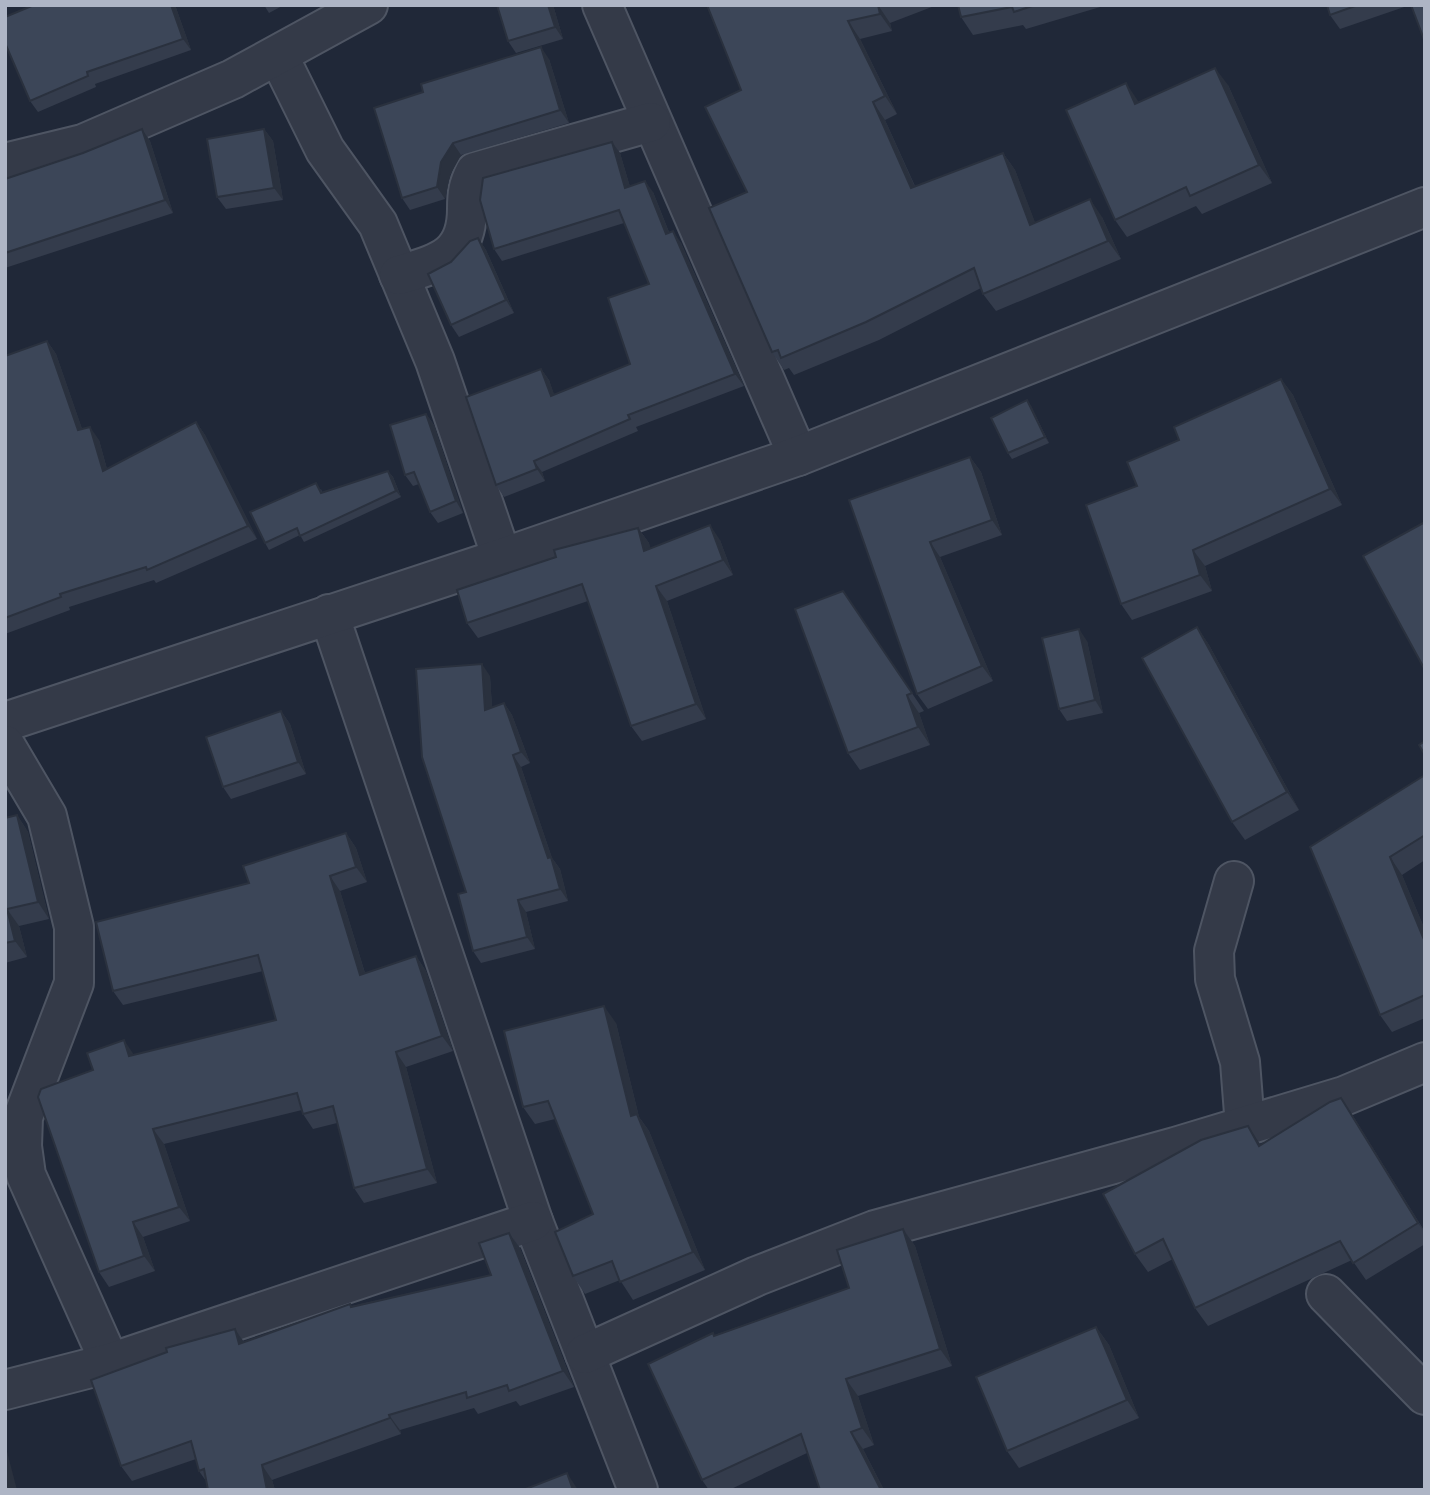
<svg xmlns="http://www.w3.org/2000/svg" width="1430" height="1495" font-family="'Space Grotesk',sans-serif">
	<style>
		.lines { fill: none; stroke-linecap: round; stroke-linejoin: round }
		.minor-casing { stroke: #4e5563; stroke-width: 42 }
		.minor { stroke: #343a48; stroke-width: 38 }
		.wall { fill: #343c4c }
		.shaded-wall { fill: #2a313e }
		.building { fill: #3c4658; stroke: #2a313e; stroke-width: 2 }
	</style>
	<rect width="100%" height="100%" fill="#202838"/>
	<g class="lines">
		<defs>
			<g id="minor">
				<polyline points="602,5 798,456"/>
				<polyline points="278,55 325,150 378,224 435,361 502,558"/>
				<polyline points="5,163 83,144 233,79 368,5"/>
				<path d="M 399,275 C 439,263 467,257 467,209 C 467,193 468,186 475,172 L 651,122"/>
				<polyline points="329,614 533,1221 638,1490"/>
				<polyline points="5,722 502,558 798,456 1425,207"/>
				<polyline points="5,745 47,816 74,927 74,983 23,1117 22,1146 26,1175 110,1363"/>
				<polyline points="1234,881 1214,951 1215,979 1240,1062 1245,1126"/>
				<polyline points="1326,1294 1425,1395"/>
				<polyline points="585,1354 757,1276 875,1230 1175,1147 1344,1096 1425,1062"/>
				<polyline points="5,1390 110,1363 533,1221"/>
			</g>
		</defs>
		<use href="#minor" class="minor-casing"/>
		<use href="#minor" class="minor"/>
	</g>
	<g class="wall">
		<polygon points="34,5 175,5 191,50 95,84 96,87 38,112 30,101"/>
		<polygon points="264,5 284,5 269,13"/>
		<polygon points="497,5 553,5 563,39 516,53 508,41"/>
		<polygon points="707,5 937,5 890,23 892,31 860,39 897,114 885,120 915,186 1003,153 1015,170 1035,223 1102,217 1121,259 996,311 983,294 981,288 879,340 794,375 789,368 784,370 772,352 747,192 741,90"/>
		<polygon points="958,5 1107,5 1026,29 1023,25 973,35 961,17"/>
		<polygon points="1327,5 1410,5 1340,29 1330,15"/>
		<polygon points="549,59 569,123 461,155 450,175 445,199 410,210 402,198 374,108"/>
		<polygon points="1228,85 1272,183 1202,214 1196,206 1127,237 1115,220 1139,102"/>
		<polygon points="142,129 150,141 173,213 5,268 5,179 83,153"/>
		<polygon points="264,129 273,141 283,200 226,209 217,197"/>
		<polygon points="612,142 620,153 630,187 653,192 669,232 681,243 744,386 636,427 638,431 542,472 545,481 504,497 496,485 541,369 549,380 554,395 630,364 649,284 624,223 502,261 494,249"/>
		<polygon points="478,238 486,250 514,313 459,337 451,325 451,262"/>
		<polygon points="47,341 56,354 82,429 99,440 107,469 196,422 205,435 257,539 156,583 154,580 69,607 70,610 5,634 5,356"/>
		<polygon points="1281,379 1293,395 1342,505 1205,566 1212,591 1132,620 1121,604 1137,486"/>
		<polygon points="1027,400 1031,406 1049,443 1012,459 1008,453"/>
		<polygon points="426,414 434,425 463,513 438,523 430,512 419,484 413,486 405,475"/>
		<polygon points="970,457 981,472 1002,535 940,557 993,681 928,709 917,694 849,500"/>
		<polygon points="388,471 393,477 401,497 304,542 300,535 269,550 265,543 321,489 322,492"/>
		<polygon points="638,528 649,543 650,549 720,540 733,575 667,601 706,719 642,741 631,726 588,601 478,638 467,623 556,557"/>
		<polygon points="843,591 924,711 919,713 930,745 860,770 848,753"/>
		<polygon points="1197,627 1209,645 1299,810 1245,840 1232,822"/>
		<polygon points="1087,641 1103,713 1067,721 1059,709"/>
		<polygon points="490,676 492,707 504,703 512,715 530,763 521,767 552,858 560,869 568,901 526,912 535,949 481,963 473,951"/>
		<polygon points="281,711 290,724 306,774 231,799 223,787"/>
		<polygon points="1425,775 1425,860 1402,875 1425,930 1425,1018 1392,1032 1380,1015 1310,847"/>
		<polygon points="17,815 28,832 49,919 19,926 27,957 5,963 5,818"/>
		<polygon points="346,833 356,848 367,882 340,891 365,973 416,956 426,971 453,1051 406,1067 437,1183 364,1203 354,1188 337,1123 313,1129 303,1114 302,1110 164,1144 190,1221 143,1237 155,1271 109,1287 99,1272 134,1055 276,1020 263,971 123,1005 113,991 249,883"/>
		<polygon points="616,1023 639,1117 649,1131 705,1270 633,1300 620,1280 585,1294 573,1276 593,1214 555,1119 535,1124 523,1107"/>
		<polygon points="1353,1116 1425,1232 1425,1244 1366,1280 1352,1260 1208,1326 1195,1308 1173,1259 1148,1272 1135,1254 1261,1145"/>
		<polygon points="903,1229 915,1246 952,1366 858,1396 874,1445 863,1449 884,1490 820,1490 807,1453 729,1490 709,1490 702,1480 715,1335 849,1288"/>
		<polygon points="509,1233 520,1248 574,1387 520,1406 516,1401 478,1414 474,1408 400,1430 401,1434 272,1480 275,1490 208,1490 206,1481 199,1471 196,1459 132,1481 121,1466 235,1329 244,1342 352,1306 491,1275"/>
		<polygon points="1096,1327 1109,1345 1139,1418 1019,1468 1007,1451"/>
	</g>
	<g class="shaded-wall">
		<polygon points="171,5 175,5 191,50 183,39"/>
		<polygon points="548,5 553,5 563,39 555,27"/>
		<polygon points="878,5 890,23 892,31 880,14"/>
		<polygon points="848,21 860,39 897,114 885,96"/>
		<polygon points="541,47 549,59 569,123 560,110"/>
		<polygon points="1215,68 1228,85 1272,183 1259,165"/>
		<polygon points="1126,83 1138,101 1147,122 1135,104"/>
		<polygon points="873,102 885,120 923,205 911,188"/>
		<polygon points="142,129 150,141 173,213 165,200"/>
		<polygon points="264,129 273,141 283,200 274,188"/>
		<polygon points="612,142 620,153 634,200 625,188"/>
		<polygon points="453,143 461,155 450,175 445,199 437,187 441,162"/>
		<polygon points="1003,153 1015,170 1043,243 1030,225"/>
		<polygon points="645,181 653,192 674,245 666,234"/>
		<polygon points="1090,199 1102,217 1121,259 1108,241"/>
		<polygon points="673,231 681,243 744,386 735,374"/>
		<polygon points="478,238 486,250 514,313 506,300"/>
		<polygon points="47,341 56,354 87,443 78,430"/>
		<polygon points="541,369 549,380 559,408 551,396"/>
		<polygon points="1281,379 1293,395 1342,505 1330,489"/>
		<polygon points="1027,400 1031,406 1049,443 1045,437"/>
		<polygon points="426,414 434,425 463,513 456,501"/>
		<polygon points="196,422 205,435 257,539 248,526"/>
		<polygon points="90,427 99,440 111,484 103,471"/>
		<polygon points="970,457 981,472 1002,535 992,520"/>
		<polygon points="534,461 542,472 545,481 537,469"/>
		<polygon points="388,471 393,477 401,497 396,491"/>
		<polygon points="710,525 720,540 733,575 723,560"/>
		<polygon points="638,528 649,543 654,566 644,551"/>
		<polygon points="930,542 940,557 993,681 982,666"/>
		<polygon points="1193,550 1205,566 1212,591 1200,575"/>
		<polygon points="656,586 667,601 706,719 696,704"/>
		<polygon points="1197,627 1209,645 1299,810 1287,792"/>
		<polygon points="1079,629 1087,641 1103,713 1095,700"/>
		<polygon points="482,664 490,676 493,721 485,710"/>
		<polygon points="907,695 919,713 930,745 918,727"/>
		<polygon points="504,703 512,715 530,763 521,752"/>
		<polygon points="281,711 290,724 306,774 298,762"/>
		<polygon points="513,755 521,767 552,858 560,869 568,901 560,889 548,858"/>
		<polygon points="17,815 28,832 49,919 38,902"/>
		<polygon points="346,833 356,848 367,882 356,867"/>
		<polygon points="1390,857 1402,875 1425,930 1425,942"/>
		<polygon points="330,876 340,891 370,990 360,975"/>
		<polygon points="518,900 526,912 535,949 527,937"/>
		<polygon points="7,909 19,926 27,957 15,941"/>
		<polygon points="416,956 426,971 453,1051 442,1036"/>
		<polygon points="604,1006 616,1023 639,1117 649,1131 705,1270 693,1252 631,1116"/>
		<polygon points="124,1040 134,1055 129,1056"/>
		<polygon points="396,1052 406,1067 437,1183 427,1169"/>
		<polygon points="1341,1098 1353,1116 1425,1233 1418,1223"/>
		<polygon points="1248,1126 1260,1144 1271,1164 1259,1146"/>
		<polygon points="153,1129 164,1144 190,1221 179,1207"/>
		<polygon points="133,1222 143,1237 155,1271 144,1256"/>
		<polygon points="903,1229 915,1246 952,1366 940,1349"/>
		<polygon points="509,1233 520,1248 574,1387 563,1371"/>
		<polygon points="1096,1327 1109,1345 1139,1418 1127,1400"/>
		<polygon points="235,1329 245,1344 239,1344"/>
		<polygon points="846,1379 858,1396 874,1445 862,1428"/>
		<polygon points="389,1415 400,1430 401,1434 390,1418"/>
		<polygon points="851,1432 863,1449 884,1490 881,1490"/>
		<polygon points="5,1444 17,1490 9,1490 5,1475"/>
		<polygon points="262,1465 272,1480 275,1490 267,1490"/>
		<polygon points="567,1473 578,1490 573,1490"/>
	</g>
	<g class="building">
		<polygon points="34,5 171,5 183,39 87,72 88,76 30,101 5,43 5,17"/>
		<polygon points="497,5 548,5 555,27 508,41"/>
		<polygon points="707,5 878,5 880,14 848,21 885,96 873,102 911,188 1003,153 1030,225 1090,199 1108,241 983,294 974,268 866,322 781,358 778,350 772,352 709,208 747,192 705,107 741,90"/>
		<polygon points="958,5 1035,5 1014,12 1012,7 961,17"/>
		<polygon points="1327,5 1358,5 1330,15"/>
		<polygon points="1411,5 1425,5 1425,42"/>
		<polygon points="541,47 560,110 453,143 441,162 437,187 402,198 374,108 423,92 421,84"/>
		<polygon points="1215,68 1259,165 1190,196 1186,187 1115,220 1066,110 1126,83 1135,104"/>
		<polygon points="142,129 165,200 5,253 5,179 83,153"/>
		<polygon points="264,129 274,188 217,197 207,139"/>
		<polygon points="612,142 625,188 645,181 666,234 673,231 735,374 628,415 630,419 534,461 537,469 496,485 466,397 541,369 551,396 630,364 608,298 649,284 619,210 494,249 480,200 483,178"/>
		<polygon points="478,238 506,300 451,325 428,274 451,262 470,241"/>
		<polygon points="47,341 78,430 90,427 103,471 196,422 248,526 147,570 146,567 60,594 61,597 5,618 5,356"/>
		<polygon points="1281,379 1330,489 1193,550 1200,575 1121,604 1086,505 1137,486 1127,462 1179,440 1174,427"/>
		<polygon points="1027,400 1045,437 1008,453 991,418"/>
		<polygon points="426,414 456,501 430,512 414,472 405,475 390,425"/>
		<polygon points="970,457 992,520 930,542 982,666 917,694 849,500"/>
		<polygon points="388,471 396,491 300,536 297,528 265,543 250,512 316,483 321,493"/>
		<polygon points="1425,522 1425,670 1363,556"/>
		<polygon points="710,525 723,560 656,586 696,704 631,726 582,584 467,623 457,590 556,557 554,550 638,528 644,551"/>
		<polygon points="843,591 912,693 907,695 918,727 848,753 795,609"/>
		<polygon points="1197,627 1287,792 1232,822 1142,658"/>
		<polygon points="1079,629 1095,700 1059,709 1042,638"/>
		<polygon points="482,664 485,710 504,703 521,752 513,755 548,858 551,857 560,889 518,900 527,937 473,951 458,894 466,892 422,757 416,669"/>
		<polygon points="281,711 298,762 223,787 206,737"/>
		<polygon points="1425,741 1425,755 1419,745"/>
		<polygon points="1425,775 1425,835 1390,857 1425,942 1425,995 1380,1015 1310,847"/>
		<polygon points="17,815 38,902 7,909 15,941 5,943 5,818"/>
		<polygon points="346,833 356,867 330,876 360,975 416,956 442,1036 396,1052 427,1169 354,1188 333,1106 303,1114 297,1093 153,1129 179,1207 133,1222 144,1256 99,1272 38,1097 41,1089 93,1070 87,1053 124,1040 129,1056 276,1020 258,955 113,991 96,922 249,883 243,866"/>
		<polygon points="604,1006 631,1116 637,1114 693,1252 620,1282 612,1261 573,1276 555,1232 593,1214 548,1101 523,1107 504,1031"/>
		<polygon points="1341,1098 1418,1223 1353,1263 1340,1241 1195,1308 1163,1239 1135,1254 1103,1194 1201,1140 1248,1126 1259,1146 1330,1102"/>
		<polygon points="903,1229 940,1349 846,1379 862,1428 851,1432 881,1490 820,1490 801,1434 702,1480 648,1364 713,1333 714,1336 849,1288 837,1250"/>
		<polygon points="509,1233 563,1371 509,1391 507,1385 467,1398 466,1392 389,1415 390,1418 262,1465 267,1490 208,1490 204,1469 199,1471 191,1441 121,1466 91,1380 167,1352 166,1348 235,1329 239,1344 350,1304 351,1307 491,1275 479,1243"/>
		<polygon points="1096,1327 1127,1400 1007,1451 976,1377"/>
		<polygon points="567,1473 573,1490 523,1490"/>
		<polygon points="5,1475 9,1490 5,1490"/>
	</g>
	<rect width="1430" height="1495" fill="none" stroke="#aeb5c5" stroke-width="14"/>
</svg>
